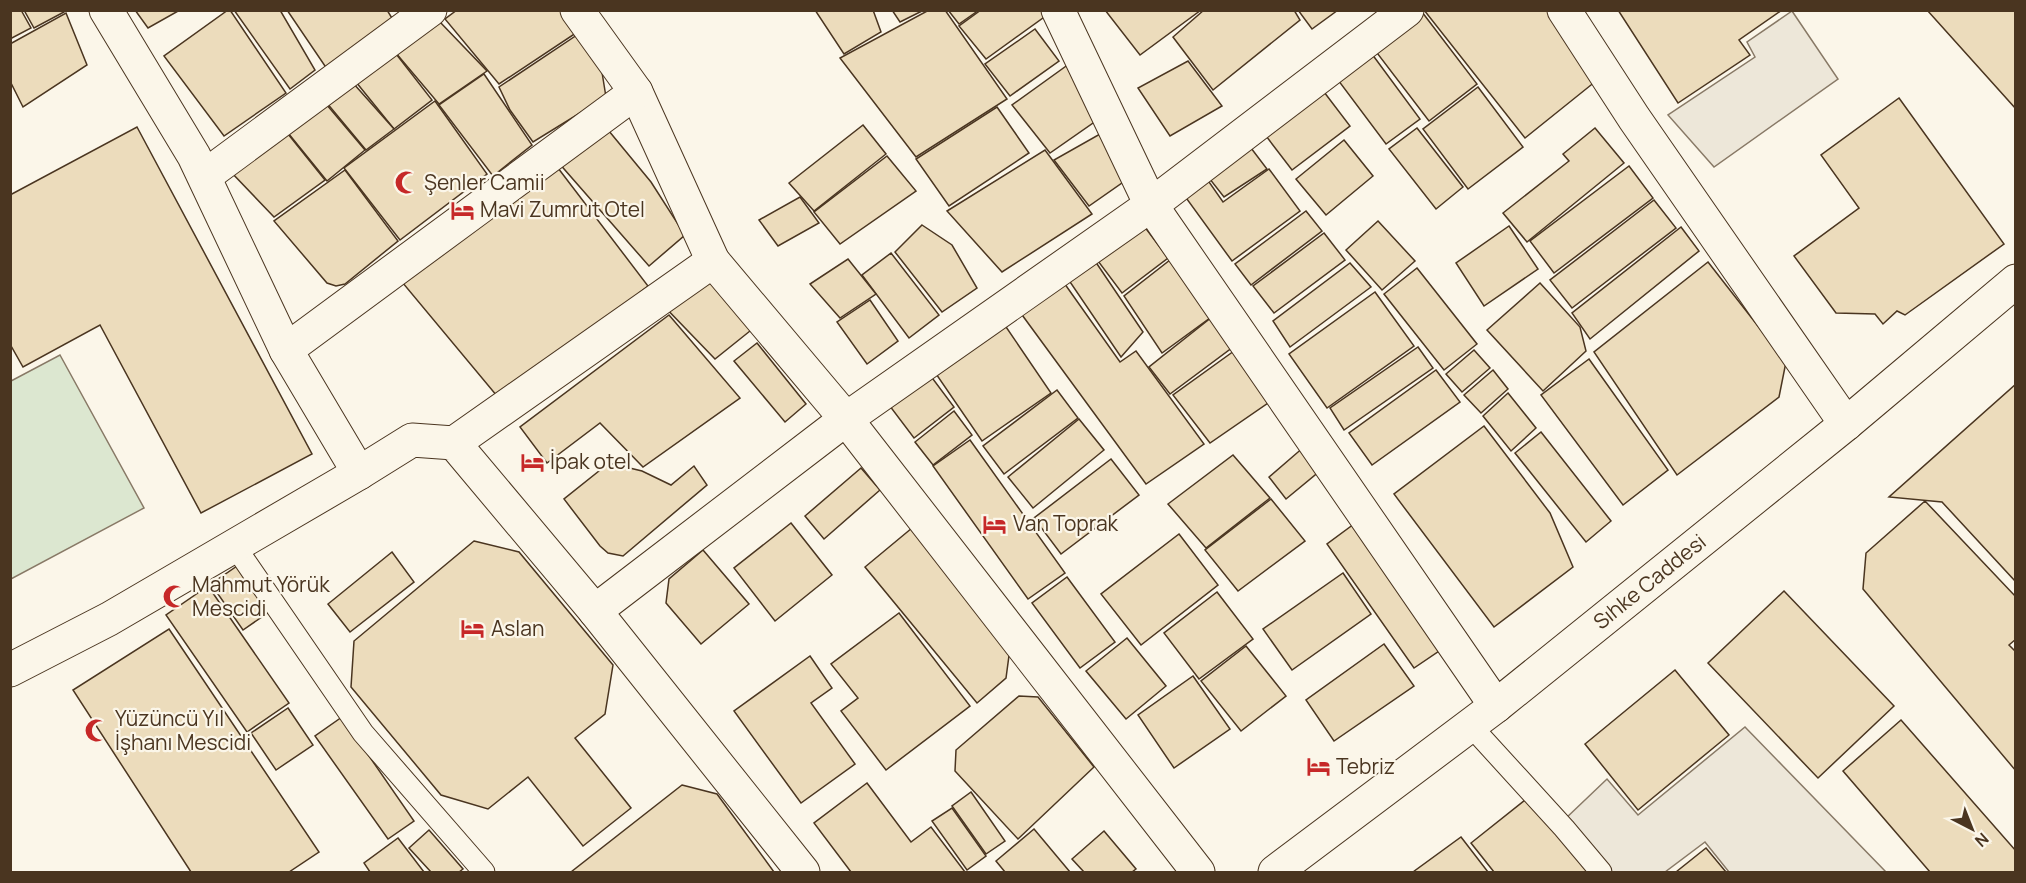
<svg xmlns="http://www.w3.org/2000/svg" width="2026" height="883" font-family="Manrope,sans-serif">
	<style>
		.green { fill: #dce7d0; stroke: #887966; stroke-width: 1.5 }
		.parking { fill: #ede7d9; stroke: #887966; stroke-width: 1.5 }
		.building { fill: #ecdcbc; stroke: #4a3520; stroke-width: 1.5 }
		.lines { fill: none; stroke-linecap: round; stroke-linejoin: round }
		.lane-casing { stroke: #4a3520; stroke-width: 23 }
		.street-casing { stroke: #4a3520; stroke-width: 35 }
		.secondary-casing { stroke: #4a3520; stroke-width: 35 }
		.lane { stroke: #fbf6e9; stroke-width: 21 }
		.street { stroke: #fbf6e9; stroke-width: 33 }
		.secondary { stroke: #fbf6e9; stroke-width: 33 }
		.labels { text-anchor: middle; stroke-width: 4.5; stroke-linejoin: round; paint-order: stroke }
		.poi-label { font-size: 21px; fill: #4a3520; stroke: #fbf6e9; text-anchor: start }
		.street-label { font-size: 21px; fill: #4a3520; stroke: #fbf6e9 }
	</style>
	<rect width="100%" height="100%" fill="#fbf6e9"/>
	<polygon class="green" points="60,355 144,508 11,579 11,381"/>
	<g class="parking">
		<polygon points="1792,11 1838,79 1714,167 1668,115 1755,57 1747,42"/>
		<polygon points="1745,727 1886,872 1729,872 1705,842 1665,872 1609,872 1564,820 1607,779 1638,815"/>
	</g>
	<g class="building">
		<polygon points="10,10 21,10 31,28 10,39"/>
		<polygon points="24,10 64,10 64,12 34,28"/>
		<polygon points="135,10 180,10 148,28"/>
		<polygon points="228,10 230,10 286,93 224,136 164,56"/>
		<polygon points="234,10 280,10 315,70 290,89"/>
		<polygon points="287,10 387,10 395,23 327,69"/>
		<polygon points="457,10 564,10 579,31 499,84 445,19"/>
		<polygon points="815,10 873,10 881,32 844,54"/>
		<polygon points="892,10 924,10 900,22"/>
		<polygon points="929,10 945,10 1007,99 916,157 840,58"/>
		<polygon points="948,10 979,10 959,24"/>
		<polygon points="981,10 1044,10 1047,15 986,59 959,26"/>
		<polygon points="1105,10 1201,10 1140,55"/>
		<polygon points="1204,10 1294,10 1300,20 1213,90 1173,37"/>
		<polygon points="1298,10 1338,10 1312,29"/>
		<polygon points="1424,10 1548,10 1601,77 1525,138"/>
		<polygon points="1618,10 1782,10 1739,40 1750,55 1678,103"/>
		<polygon points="1927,10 2016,10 2016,109"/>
		<polygon points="1422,12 1477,84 1429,121 1374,49"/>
		<polygon points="66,13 87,65 23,107 10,81 10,44"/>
		<polygon points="439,21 487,71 439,104 395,52"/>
		<polygon points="1035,29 1059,61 1010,96 985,64"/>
		<polygon points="583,31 600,60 606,97 533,142 510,110 499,87"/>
		<polygon points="393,50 432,100 394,129 356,82"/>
		<polygon points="1369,50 1420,119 1386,144 1335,76"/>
		<polygon points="1188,61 1222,106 1170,136 1138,88"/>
		<polygon points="1069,64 1103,116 1050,153 1012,105"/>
		<polygon points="484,74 532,145 493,176 439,105"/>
		<polygon points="353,83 394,129 366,150 326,102"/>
		<polygon points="1478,87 1523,147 1468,189 1423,129"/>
		<polygon points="1321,88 1350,126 1292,170 1263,132"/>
		<polygon points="321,98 365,150 327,181 284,128"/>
		<polygon points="1899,98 2004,244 1905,315 1897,311 1883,324 1875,314 1836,313 1794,256 1859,208 1821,155"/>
		<polygon points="435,101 487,174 400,240 344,168"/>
		<polygon points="997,107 1029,153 949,206 916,159"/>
		<polygon points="604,125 651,182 685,235 649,266 558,162"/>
		<polygon points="863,125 886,154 814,211 789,183"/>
		<polygon points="137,127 312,454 201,513 100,325 23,367 10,344 10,195"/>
		<polygon points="1417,128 1463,187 1436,209 1389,149"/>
		<polygon points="1595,128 1624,163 1527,242 1503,213 1569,161 1563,154"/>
		<polygon points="284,129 325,180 274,217 231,172"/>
		<polygon points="1100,134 1129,178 1089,206 1054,160"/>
		<polygon points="1344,140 1373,176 1326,215 1296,179"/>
		<polygon points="1251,148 1267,169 1224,197 1209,178"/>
		<polygon points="1045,150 1092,214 1002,272 947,211"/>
		<polygon points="887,156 916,191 840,244 814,212"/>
		<polygon points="1629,166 1653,198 1554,273 1530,241"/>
		<polygon points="558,168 648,286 502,402 402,282"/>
		<polygon points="1269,169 1300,211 1232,261 1184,195 1207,179 1223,202"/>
		<polygon points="345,170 398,241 345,284 336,286 327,283 274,221"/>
		<polygon points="800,197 819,223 778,246 759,220"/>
		<polygon points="1654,200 1676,228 1572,308 1550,280"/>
		<polygon points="1306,211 1322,231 1251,285 1235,264"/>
		<polygon points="1378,221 1415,261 1382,290 1346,250"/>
		<polygon points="1141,222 1168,258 1122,293 1095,257"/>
		<polygon points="922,225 952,245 977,288 942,312 895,252"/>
		<polygon points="1509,226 1538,269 1484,306 1456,263"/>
		<polygon points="1681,227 1699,251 1590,339 1572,313"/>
		<polygon points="1324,233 1345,260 1274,313 1253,286"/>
		<polygon points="891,253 939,315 909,338 862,275"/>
		<polygon points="1093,258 1143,332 1121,357 1066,276"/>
		<polygon points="848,259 876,294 840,318 810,284"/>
		<polygon points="1170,260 1214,315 1162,353 1124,296"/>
		<polygon points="1708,262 1786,362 1779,397 1677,475 1594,352"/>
		<polygon points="1350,263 1371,287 1290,347 1273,321"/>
		<polygon points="709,268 755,327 715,359 661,303"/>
		<polygon points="1417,268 1477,344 1444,370 1384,294"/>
		<polygon points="1062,280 1120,362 1136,351 1204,444 1146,484 1017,308"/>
		<polygon points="1540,283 1580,327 1586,351 1543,391 1487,330"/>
		<polygon points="1375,292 1414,346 1327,408 1289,354"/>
		<polygon points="870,300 898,341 867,364 837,322"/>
		<polygon points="669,315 740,398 643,467 600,423 547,463 520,427"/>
		<polygon points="1212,317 1233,347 1170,394 1149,367"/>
		<polygon points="1002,321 1051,393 982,441 932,368"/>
		<polygon points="757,343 806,404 785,422 734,361"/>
		<polygon points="1418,347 1433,368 1344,430 1330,408"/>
		<polygon points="1474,350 1490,368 1462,392 1446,374"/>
		<polygon points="1234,351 1268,403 1210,443 1173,395"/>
		<polygon points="1589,359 1668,470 1623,505 1541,395"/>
		<polygon points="924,367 954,407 914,438 883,397"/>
		<polygon points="1436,370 1460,402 1372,465 1349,433"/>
		<polygon points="1493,370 1508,389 1481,413 1464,395"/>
		<polygon points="2016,384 2016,582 1942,502 1889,497"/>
		<polygon points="1057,390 1078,418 1004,474 983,446"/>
		<polygon points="1508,393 1536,428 1511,451 1483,416"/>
		<polygon points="954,411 972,435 933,465 915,442"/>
		<polygon points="1079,419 1104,450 1033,508 1008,477"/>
		<polygon points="1484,426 1550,513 1573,567 1494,627 1394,494"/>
		<polygon points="1541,432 1611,521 1586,542 1515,453"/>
		<polygon points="970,440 1065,573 1028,599 933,466"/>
		<polygon points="1305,446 1321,470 1286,499 1269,477"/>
		<polygon points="1233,455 1270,498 1206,548 1168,504"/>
		<polygon points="1111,459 1139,495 1061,554 1034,518"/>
		<polygon points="609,463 642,471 671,485 694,466 707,485 623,556 608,553 600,546 564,499"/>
		<polygon points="861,468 880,490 824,539 805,516"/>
		<polygon points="1271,499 1305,541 1238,591 1205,550"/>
		<polygon points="1925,501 2016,597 2016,639 2009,645 2016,652 2016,771 1863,589 1866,553"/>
		<polygon points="791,523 832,575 775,621 734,568"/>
		<polygon points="1354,524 1442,649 1414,668 1327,544"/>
		<polygon points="912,528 1010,648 1006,678 977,703 865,567"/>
		<polygon points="1179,534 1218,585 1141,645 1101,594"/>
		<polygon points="474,541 519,552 613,665 605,714 575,738 631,808 583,846 528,777 488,809 441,795 351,687 354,641"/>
		<polygon points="703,550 749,604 701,644 666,603 669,579"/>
		<polygon points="392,552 414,582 350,632 328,604"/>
		<polygon points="240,564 272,610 243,630 211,584"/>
		<polygon points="1343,573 1371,614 1292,670 1263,629"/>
		<polygon points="1067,577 1115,642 1080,668 1032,603"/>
		<polygon points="208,586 289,703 247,732 166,615"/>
		<polygon points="1784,591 1894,706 1818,778 1708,663"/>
		<polygon points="1217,592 1253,639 1199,679 1164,633"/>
		<polygon points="899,613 970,706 886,770 841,711 858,698 831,664"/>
		<polygon points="169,629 319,852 289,872 191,872 73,690"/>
		<polygon points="1127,638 1166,686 1126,719 1086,671"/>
		<polygon points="1384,644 1414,686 1334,741 1306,700"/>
		<polygon points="1246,646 1286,696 1241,731 1201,681"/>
		<polygon points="810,656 832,688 811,703 855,764 801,803 734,711"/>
		<polygon points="1675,670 1729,735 1638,810 1585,744"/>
		<polygon points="1193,676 1230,729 1174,768 1138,715"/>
		<polygon points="1019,696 1038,697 1094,767 1018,839 955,771 956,750"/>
		<polygon points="288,708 313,745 276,770 251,733"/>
		<polygon points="342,717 414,821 388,839 315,736"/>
		<polygon points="1901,720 2016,851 2016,872 1930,872 1843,771"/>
		<polygon points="867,783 911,842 931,827 965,872 851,872 814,823"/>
		<polygon points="682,785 717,794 774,872 571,872"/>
		<polygon points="971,792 1005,841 986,854 952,806"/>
		<polygon points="1530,796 1591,872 1494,872 1471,843"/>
		<polygon points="952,808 986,856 967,870 932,821"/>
		<polygon points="1034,829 1070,872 1005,872 996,861"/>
		<polygon points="429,830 463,869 459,872 431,872 409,848"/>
		<polygon points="1104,831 1136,869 1132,872 1084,872 1072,859"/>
		<polygon points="1461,837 1488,872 1413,872"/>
		<polygon points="398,838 424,872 370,872 364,863"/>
		<polygon points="1706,848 1726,872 1676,872"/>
	</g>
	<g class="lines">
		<defs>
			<g id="lane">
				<polyline points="234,545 363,733 484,872"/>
				<polyline points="1470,725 1564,828 1601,872"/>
			</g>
			<g id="street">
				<polyline points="106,10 194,156 286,350 359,473"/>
				<polyline points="577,10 636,92 713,261 846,419 1198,872"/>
				<polyline points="1058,10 1151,205 1496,706"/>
				<polyline points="1564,10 1634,118 1846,424"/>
				<polyline points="205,176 430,10"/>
				<polyline points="286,350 636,92"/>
				<polyline points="454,443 713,261"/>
				<polyline points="595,611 846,419 1151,205 1407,10"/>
				<polyline points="10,670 109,619 359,473 412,440 454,443 595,611 803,872"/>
			</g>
			<g id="secondary">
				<path id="s1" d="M 1275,872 L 1496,706 L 1846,424 L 2016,281"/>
			</g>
		</defs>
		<use href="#lane" class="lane-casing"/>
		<use href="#street" class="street-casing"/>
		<use href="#secondary" class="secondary-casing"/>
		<use href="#lane" class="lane"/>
		<use href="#street" class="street"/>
		<use href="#secondary" class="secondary"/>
	</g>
	<defs>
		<symbol id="mosque-bare" viewBox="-9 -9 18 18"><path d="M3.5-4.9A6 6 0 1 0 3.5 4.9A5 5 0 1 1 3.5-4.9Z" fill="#c62828" stroke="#fbf6e9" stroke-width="2.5" paint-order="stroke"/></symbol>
		<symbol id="hotel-bare" viewBox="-9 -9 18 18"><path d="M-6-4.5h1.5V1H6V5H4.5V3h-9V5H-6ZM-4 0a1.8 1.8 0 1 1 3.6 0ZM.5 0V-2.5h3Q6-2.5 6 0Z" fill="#c62828" stroke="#fbf6e9" stroke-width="2.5" paint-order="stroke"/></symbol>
	</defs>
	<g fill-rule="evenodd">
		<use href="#mosque-bare" x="390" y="166" width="33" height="33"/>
		<use href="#hotel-bare" x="446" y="194" width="33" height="33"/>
		<use href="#hotel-bare" x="516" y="446" width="33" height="33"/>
		<use href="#hotel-bare" x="978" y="508" width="33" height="33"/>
		<use href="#mosque-bare" x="158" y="580" width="33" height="33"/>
		<use href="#hotel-bare" x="456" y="612" width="33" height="33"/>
		<use href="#mosque-bare" x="80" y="714" width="33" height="33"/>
		<use href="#hotel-bare" x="1302" y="750" width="33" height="33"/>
	</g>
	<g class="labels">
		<g class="poi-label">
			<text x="424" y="190">Şenler Camii</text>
			<text x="480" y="217">Mavi Zumrut Otel</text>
			<text x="550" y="469">İpak otel</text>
			<text x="1013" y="531">Van Toprak</text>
			<text x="192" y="592">Mahmut Yörük<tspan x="192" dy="24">Mescidi</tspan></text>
			<text x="491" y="636">Aslan</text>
			<text x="115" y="726">Yüzüncü Yıl<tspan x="115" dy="24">İşhanı Mescidi</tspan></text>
			<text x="1336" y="774">Tebriz</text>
		</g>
		<g class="street-label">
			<text dy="7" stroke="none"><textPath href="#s1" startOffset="474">Sıhke Caddesi</textPath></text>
		</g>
	</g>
	<rect width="2026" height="883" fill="none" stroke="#4a3520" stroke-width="24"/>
	<g transform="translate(1972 829) rotate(138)" stroke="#fbf6e9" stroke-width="4.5" paint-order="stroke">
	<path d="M0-4.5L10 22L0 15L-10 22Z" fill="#4a3520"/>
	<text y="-9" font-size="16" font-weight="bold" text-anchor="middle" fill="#4a3520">N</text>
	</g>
</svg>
